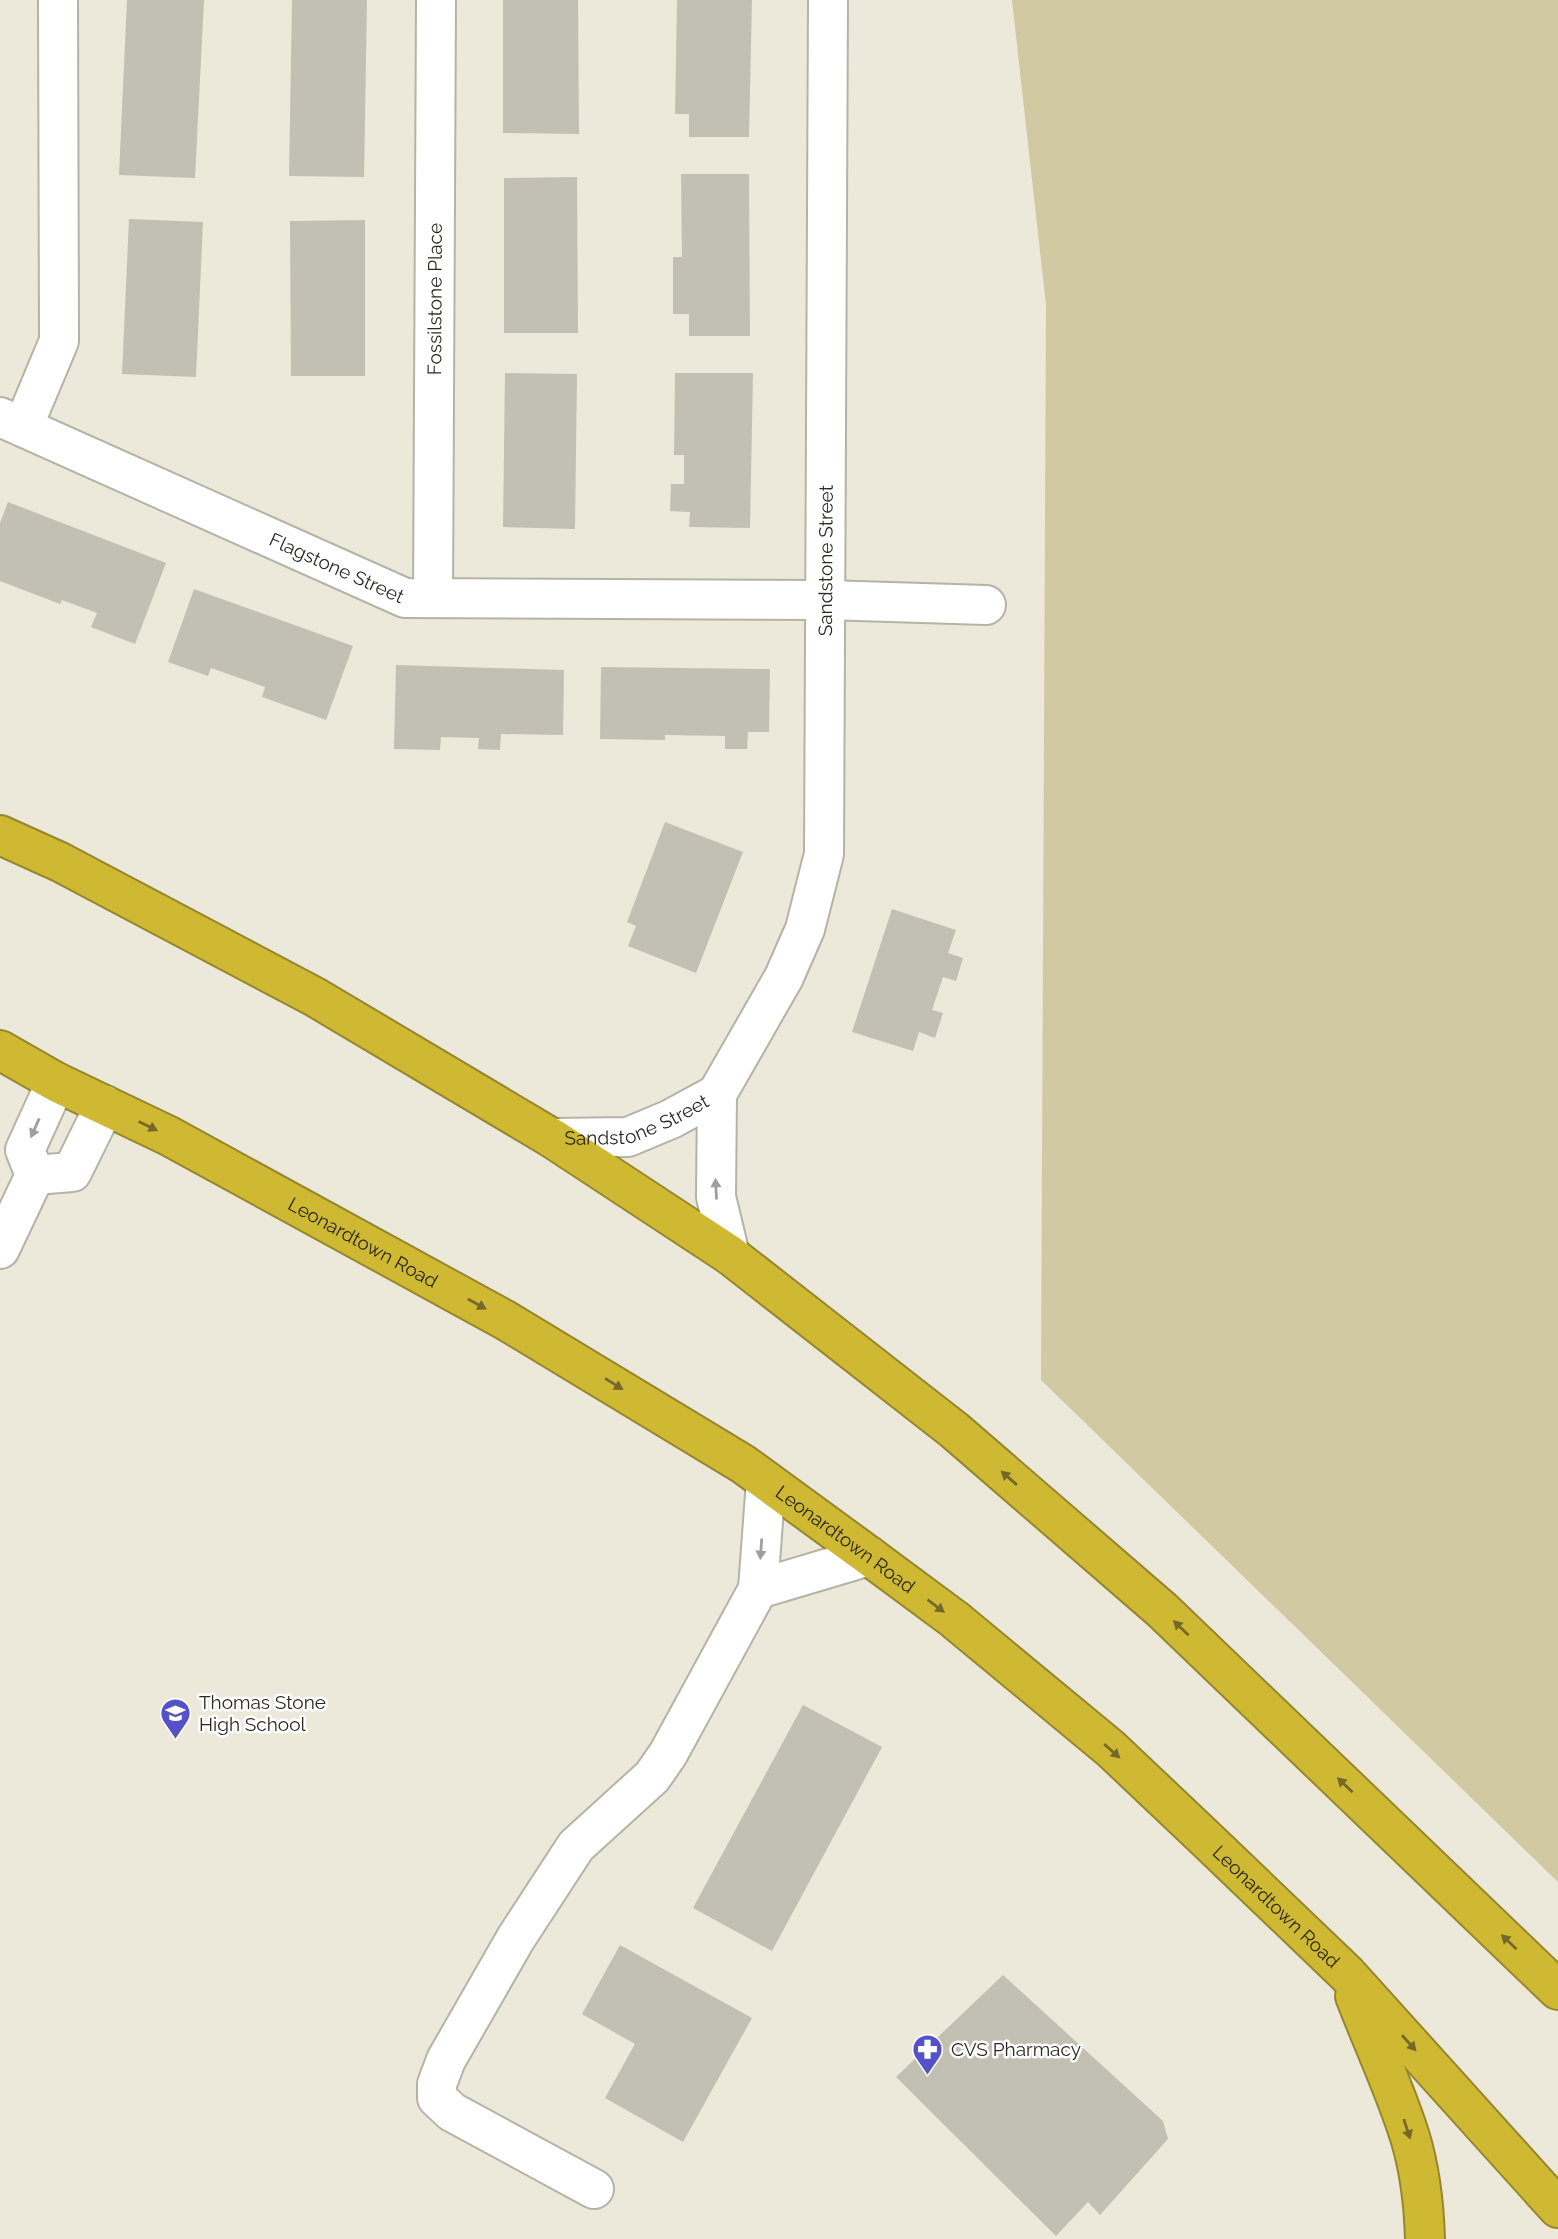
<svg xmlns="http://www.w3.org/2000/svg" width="1558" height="2239" font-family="Raleway,sans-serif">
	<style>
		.green { fill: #d0c9a1 }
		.building { fill: #c2c0b2 }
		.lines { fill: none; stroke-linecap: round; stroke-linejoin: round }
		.minor-casing { stroke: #b5b3a5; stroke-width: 42 }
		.highway-casing { stroke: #96862d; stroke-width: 42 }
		.minor { stroke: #fff; stroke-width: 38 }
		.highway { stroke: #d0b932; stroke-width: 38 }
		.oneway { fill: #74692a }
		.oneway2 { fill: #9f9e9c }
		.labels { text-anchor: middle; stroke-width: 5; stroke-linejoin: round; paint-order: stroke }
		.street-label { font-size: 19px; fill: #292823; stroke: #fff }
		.poi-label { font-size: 19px; fill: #292823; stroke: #fff; text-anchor: start }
	</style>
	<rect width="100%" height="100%" fill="#ece9da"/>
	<polygon class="green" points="1012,0 1558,0 1558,1882 1041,1380 1046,305"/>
	<g class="building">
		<polygon points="127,0 204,0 195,178 119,175"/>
		<polygon points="292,0 367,0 364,177 289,176"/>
		<polygon points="503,0 578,0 579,134 503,133"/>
		<polygon points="677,0 752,0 749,137 689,137 689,114 675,114"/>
		<polygon points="681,174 749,174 750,336 689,336 689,314 673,314 673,257 682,257"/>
		<polygon points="577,177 578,333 504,333 504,178"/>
		<polygon points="129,219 203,222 196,377 122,374"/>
		<polygon points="365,220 365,376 291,376 290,221"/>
		<polygon points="505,373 577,374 575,529 503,527"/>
		<polygon points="675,373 753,373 750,528 689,527 690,512 670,511 671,484 684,484 684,455 674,455"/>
		<polygon points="8,502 166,563 135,644 91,627 97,613 62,600 60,604 0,581 0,523"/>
		<polygon points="194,589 353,646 326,720 262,697 265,687 211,668 208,676 168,662"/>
		<polygon points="396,665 564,670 563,735 501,734 500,750 478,749 479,738 441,737 440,750 394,749"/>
		<polygon points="601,667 770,669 769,732 748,732 747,749 725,749 725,736 665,735 665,740 600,739"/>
		<polygon points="665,822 743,852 696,973 628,946 636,926 627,922"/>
		<polygon points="892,909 956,930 948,953 963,958 956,981 943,977 932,1010 943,1013 935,1038 919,1032 913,1051 852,1032"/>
		<polygon points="803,1705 882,1747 772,1951 693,1908"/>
		<polygon points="620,1945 752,2018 683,2142 605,2098 635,2044 582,2014"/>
		<polygon points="1003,1975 1163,2121 1168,2139 1100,2215 1088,2202 1056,2236 896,2077"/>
	</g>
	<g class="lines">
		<defs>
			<g id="minor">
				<path id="s1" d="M 0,417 L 405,598 L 826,600 L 986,605"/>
				<polyline points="23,427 59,341 58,0"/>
				<path id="s2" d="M 433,598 L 436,0"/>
				<path id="s3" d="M 717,1094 L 784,977 L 805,929 L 824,854 L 828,0"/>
				<path id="s4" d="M 552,1138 L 628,1137 L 671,1119 L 717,1094 L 716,1197 L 730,1255"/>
				<polyline points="35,1175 72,1172 105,1105"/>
				<polyline points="0,1249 35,1175 25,1150 56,1082"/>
				<polyline points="766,1481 758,1589 869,1556"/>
				<polyline points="594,2189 452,2112 437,2098 437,2084 446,2060 516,1938 576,1846 652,1777 668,1754 758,1589"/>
			</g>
			<g id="highway">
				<polyline points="0,835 60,862 315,997 552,1138 730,1255 954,1430 1162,1610 1558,1990"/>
				<path id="s5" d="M 0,1050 L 56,1082 L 169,1136 L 505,1320 L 743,1464 L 869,1556 L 954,1619 L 1111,1749 L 1205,1838 L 1347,1974 L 1558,2208"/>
				<path d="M 1355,1996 C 1373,2043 1395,2089 1410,2137 C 1420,2170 1424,2205 1425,2239"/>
			</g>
		</defs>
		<use href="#minor" class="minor-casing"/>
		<use href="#highway" class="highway-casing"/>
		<use href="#minor" class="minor"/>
		<use href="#highway" class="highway"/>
	</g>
	<defs><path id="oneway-solid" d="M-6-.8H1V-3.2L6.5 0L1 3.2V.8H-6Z" transform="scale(1.75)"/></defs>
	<g class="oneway">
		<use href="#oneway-solid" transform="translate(148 1126) rotate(26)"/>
		<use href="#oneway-solid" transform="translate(477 1304) rotate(29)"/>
		<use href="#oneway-solid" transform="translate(614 1384) rotate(32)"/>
		<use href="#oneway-solid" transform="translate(1009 1478) rotate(-139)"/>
		<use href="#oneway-solid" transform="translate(936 1606) rotate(37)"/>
		<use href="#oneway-solid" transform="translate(1181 1628) rotate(-136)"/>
		<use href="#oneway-solid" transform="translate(1112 1751) rotate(42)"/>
		<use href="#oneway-solid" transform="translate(1345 1785) rotate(-136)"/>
		<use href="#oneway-solid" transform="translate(1509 1942) rotate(-136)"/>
		<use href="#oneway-solid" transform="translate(1409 2043) rotate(48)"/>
		<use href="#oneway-solid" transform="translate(1407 2129) rotate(72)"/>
	</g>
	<g class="oneway2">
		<use href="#oneway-solid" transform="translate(35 1128) rotate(114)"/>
		<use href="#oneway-solid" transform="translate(716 1189) rotate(-93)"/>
		<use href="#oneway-solid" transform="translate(761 1549) rotate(94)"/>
	</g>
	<defs>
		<symbol id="school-pin" viewBox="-11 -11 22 30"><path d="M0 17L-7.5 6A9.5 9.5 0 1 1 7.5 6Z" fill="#5552c9" stroke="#fff"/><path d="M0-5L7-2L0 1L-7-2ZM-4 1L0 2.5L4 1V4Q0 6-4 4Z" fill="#fff"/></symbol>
		<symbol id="pharmacy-pin" viewBox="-11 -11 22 30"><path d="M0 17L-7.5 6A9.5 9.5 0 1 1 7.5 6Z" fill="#5552c9" stroke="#fff"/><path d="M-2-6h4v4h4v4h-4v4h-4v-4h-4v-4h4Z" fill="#fff"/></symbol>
	</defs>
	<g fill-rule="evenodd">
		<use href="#school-pin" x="158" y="1696" width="35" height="47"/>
		<use href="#pharmacy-pin" x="910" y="2032" width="35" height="47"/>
	</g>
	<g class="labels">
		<g class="street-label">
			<text dy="7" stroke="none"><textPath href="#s2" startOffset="299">Fossilstone Place</textPath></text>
			<text dy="7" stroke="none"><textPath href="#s3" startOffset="558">Sandstone Street</textPath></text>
			<text dy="7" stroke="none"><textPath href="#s1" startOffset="369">Flagstone Street</textPath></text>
			<text dy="7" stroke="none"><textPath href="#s4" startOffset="88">Sandstone Street</textPath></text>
			<text dy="7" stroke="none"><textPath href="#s5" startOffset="411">Leonardtown Road</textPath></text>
			<text dy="7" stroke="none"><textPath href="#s5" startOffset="978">Leonardtown Road</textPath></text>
			<text dy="7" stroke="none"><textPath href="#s5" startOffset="1545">Leonardtown Road</textPath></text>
		</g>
		<g class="poi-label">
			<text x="199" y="1709">Thomas Stone<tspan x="199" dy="22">High School</tspan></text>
			<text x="951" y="2056">CVS Pharmacy</text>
		</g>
	</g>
</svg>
